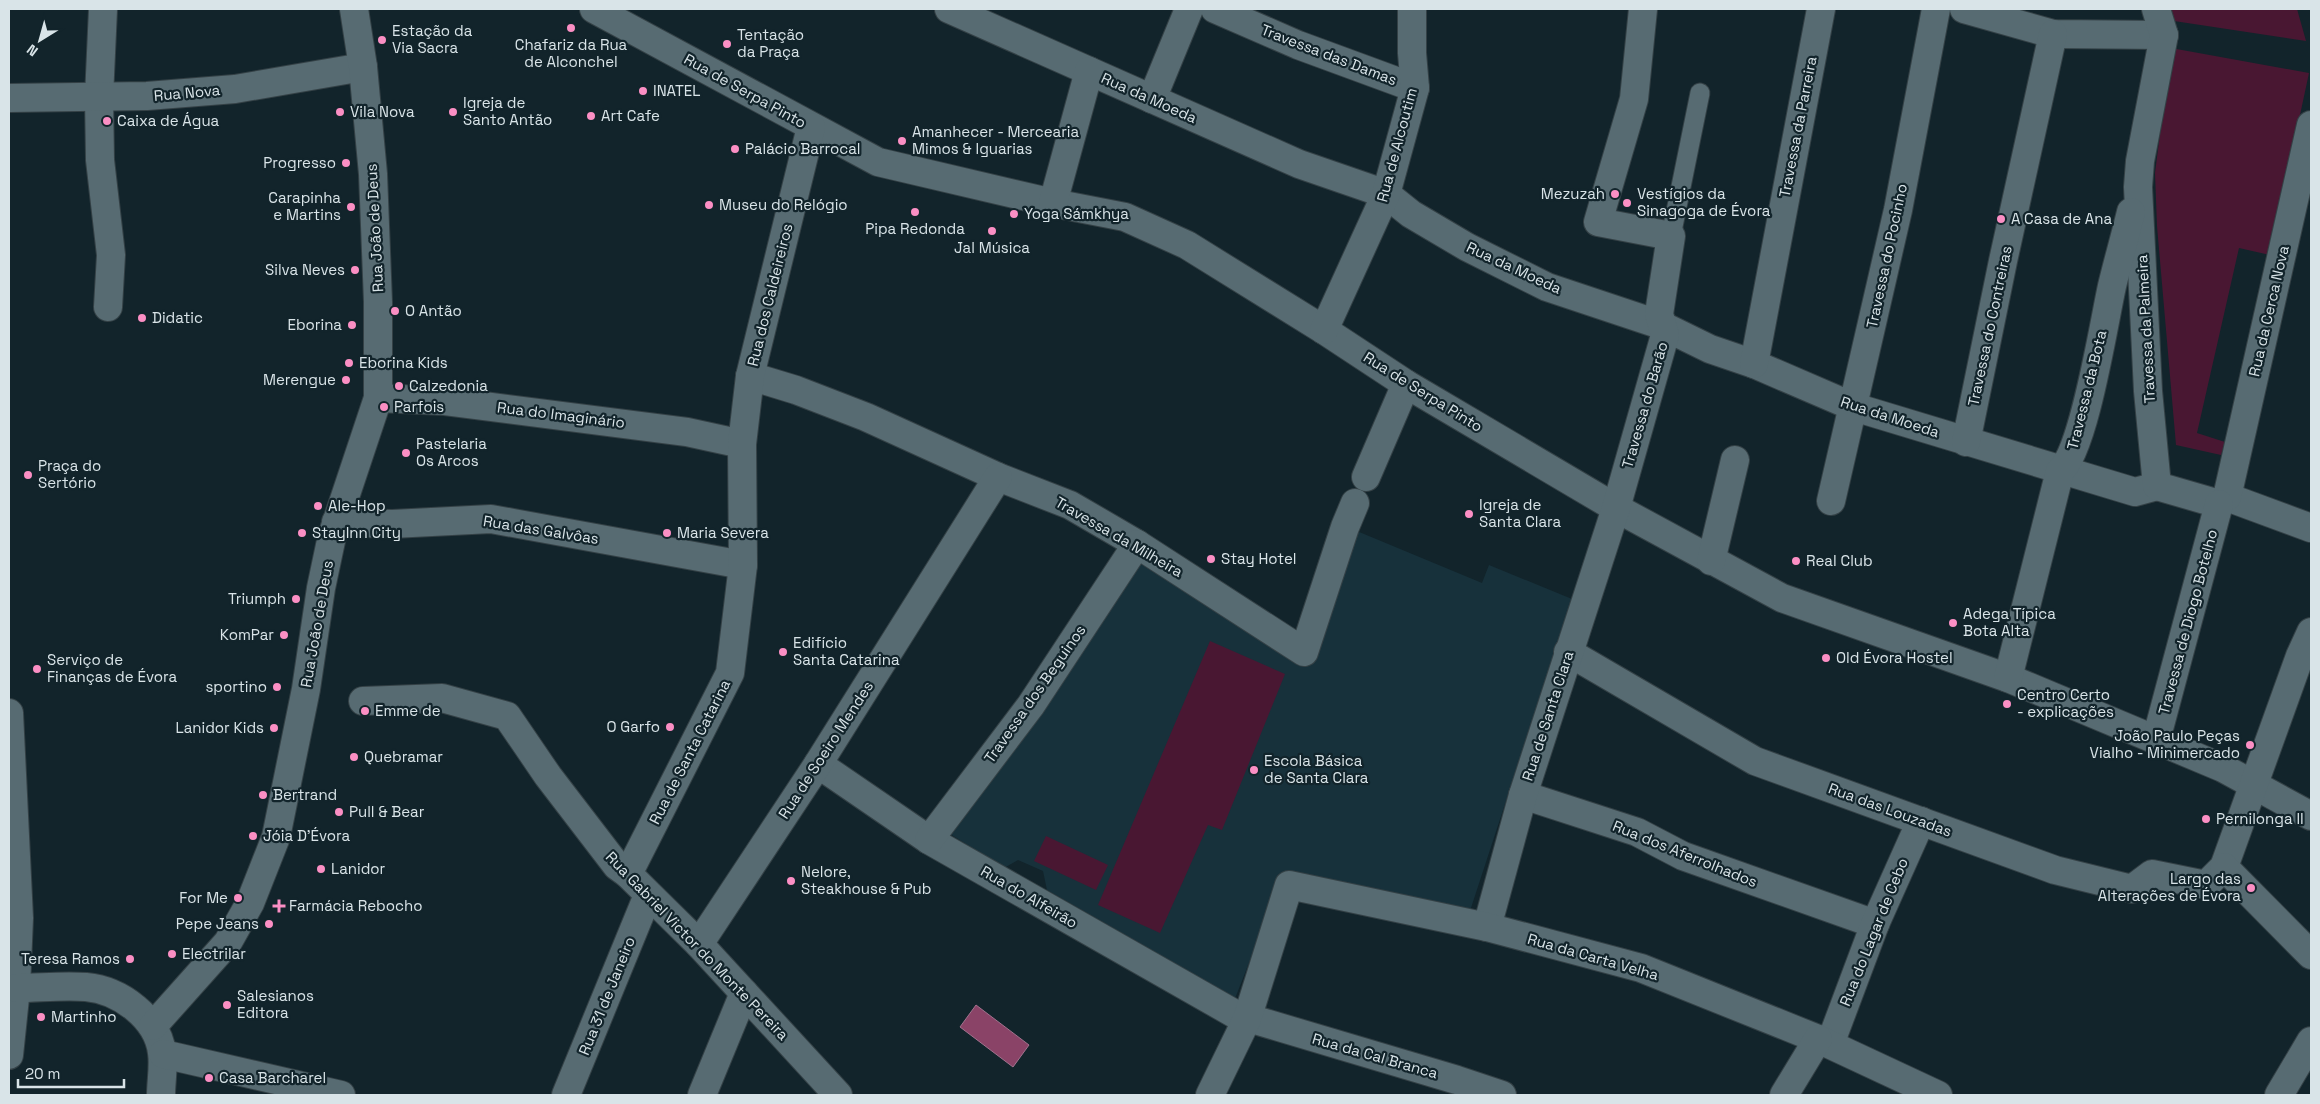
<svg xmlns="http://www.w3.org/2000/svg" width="2320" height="1104" font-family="'Space Grotesk',sans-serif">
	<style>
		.built { fill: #17313b }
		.green { fill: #491732 }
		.water { fill: #8a4367; stroke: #a2738e }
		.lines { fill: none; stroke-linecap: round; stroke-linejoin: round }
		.lane-casing { stroke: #344146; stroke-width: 21 }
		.street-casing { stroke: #344146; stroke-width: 30 }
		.lane { stroke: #576b72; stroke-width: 19 }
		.street { stroke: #576b72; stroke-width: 28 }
		.poi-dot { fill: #fb8fc4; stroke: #12242b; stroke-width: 2 }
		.labels { text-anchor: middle; stroke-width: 4.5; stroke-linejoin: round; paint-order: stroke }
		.poi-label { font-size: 15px; fill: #d9e4e8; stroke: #12242b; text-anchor: start }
		.street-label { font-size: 15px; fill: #d9e4e8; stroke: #12242b }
	</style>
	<rect width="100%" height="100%" fill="#12242b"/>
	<polygon class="built" points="1352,529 1482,583 1489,565 1572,599 1469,914 1284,874 1232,1006 1154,961 1157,953 1047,890 1043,871 1018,860 1004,868 947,832 1134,560 1304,663"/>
	<g class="green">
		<polygon points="2171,9 2297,9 2306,41 2174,21"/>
		<polygon points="2171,48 2309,73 2270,255 2239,248 2197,433 2225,442 2221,455 2176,445 2157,226 2155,173"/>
		<polygon points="1210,641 1285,674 1222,830 1208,825 1160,933 1098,905"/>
		<polygon points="1046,836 1108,865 1096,890 1034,861"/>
	</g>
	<polygon class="water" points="976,1005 1029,1045 1013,1067 960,1027"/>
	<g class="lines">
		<defs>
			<polyline id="lane" points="1671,236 1700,93"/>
			<g id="street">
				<polyline points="103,9 99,97 100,160 111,255 108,307"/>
				<polyline points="594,9 878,162 1053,203 1125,217 1187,245 1324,330 1406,384 1616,508 1782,598 2008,678 2223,768 2311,816"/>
				<polyline points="949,9 1299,164 1386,194 1411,214 1467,247 1547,287 1661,325 1710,349 1754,364 1854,407 2135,492 2157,486"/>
				<polyline points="1215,9 1298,45 1415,88"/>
				<polyline points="1964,9 2053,34 2164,35"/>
				<polyline points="2156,9 2164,35 2140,161 2138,187 2148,391 2157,486 2219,504 2227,497 2311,528"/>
				<polyline points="9,98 147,96 235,89 363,67"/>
				<polyline points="1152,99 1189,9"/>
				<polyline points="1053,203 1089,71"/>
				<polyline points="1324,330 1386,194 1415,88 1412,53 1412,9"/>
				<polyline points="1754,364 1821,9"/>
				<polyline points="750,376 796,390 866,417 998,477 1070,505 1137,544 1304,652 1345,527 1355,503"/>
				<polyline points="378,398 445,401 687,432 742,444"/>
				<polyline points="1966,442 2003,261 2053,34"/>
				<polyline points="1366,477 1406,384"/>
				<polyline points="2227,497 2311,125"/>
				<polyline points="1831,501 1898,210 1936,9"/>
				<polyline points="336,522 392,524 491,519 743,565"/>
				<polyline points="1711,561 1735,460"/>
				<polyline points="1568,652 1755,761 2055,870 2132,889 2152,874 2206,885 2224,867 2300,656 2311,632"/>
				<path d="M 2008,678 L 2060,471 C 2084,451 2104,322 2112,286 C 2118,261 2125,237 2131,212"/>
				<polyline points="363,701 442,698 507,716 548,776 617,866 628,874 699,944 838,1095"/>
				<polyline points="9,713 19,918 16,988 9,1055"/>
				<polyline points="2156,740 2219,504"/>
				<polyline points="818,764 929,840 1235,1014 1457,1080 1502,1095"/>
				<polyline points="1523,795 1637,832 1683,856 1875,924"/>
				<polyline points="929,840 1031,705 1137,544"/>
				<polyline points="2224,867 2311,955"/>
				<polyline points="628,874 730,673 743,565 742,444 750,376 811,127"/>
				<polyline points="1487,927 1523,795 1616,508 1665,335 1659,314 1671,236 1598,222 1634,99 1643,9"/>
				<polyline points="699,944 818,764 998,477"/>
				<path d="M 16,988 C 39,988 63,985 86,987 C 120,990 158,1018 162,1053 C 164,1066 161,1082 161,1095"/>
				<polyline points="153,1026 228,942 250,903 276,837 306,689 321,588 332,536 378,398 378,302 373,174 363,67 354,9"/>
				<polyline points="1830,1044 1875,924 1921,821"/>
				<polyline points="163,1054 341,1095"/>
				<polyline points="566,1095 648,895"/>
				<polyline points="702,1095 744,993"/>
				<polyline points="1210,1095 1247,1019 1289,885 1487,927 1641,968 1818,1039 1938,1095"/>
				<polyline points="1784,1095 1818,1039"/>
				<polyline points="2279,1095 2311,1041"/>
			</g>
		</defs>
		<use href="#lane" class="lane-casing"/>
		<use href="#street" class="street-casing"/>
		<use href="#lane" class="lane"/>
		<use href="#street" class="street"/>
	</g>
	<g class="poi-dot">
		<circle cx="571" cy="28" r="5"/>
		<circle cx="382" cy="40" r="5"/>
		<circle cx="727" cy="44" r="5"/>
		<circle cx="643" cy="91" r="5"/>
		<circle cx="340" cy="112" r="5"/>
		<circle cx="453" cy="112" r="5"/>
		<circle cx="591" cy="116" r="5"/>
		<circle cx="107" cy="121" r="5"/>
		<circle cx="902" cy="141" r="5"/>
		<circle cx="735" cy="149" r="5"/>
		<circle cx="346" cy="163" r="5"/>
		<circle cx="1615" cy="194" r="5"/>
		<circle cx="1627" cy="203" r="5"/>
		<circle cx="709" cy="205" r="5"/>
		<circle cx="351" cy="207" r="5"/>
		<circle cx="915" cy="212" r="5"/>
		<circle cx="1014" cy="214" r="5"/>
		<circle cx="2001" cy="219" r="5"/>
		<circle cx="992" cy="231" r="5"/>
		<circle cx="355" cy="270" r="5"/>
		<circle cx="395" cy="311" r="5"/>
		<circle cx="142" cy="318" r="5"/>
		<circle cx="352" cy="325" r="5"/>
		<circle cx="349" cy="363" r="5"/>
		<circle cx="346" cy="380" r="5"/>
		<circle cx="399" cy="386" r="5"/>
		<circle cx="384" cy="407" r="5"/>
		<circle cx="406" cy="453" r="5"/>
		<circle cx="28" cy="475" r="5"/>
		<circle cx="318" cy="506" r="5"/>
		<circle cx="1469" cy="514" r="5"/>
		<circle cx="302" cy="533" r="5"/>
		<circle cx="667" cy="533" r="5"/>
		<circle cx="1211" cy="559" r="5"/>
		<circle cx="1796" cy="561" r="5"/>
		<circle cx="296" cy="599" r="5"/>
		<circle cx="1953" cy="623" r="5"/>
		<circle cx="284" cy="635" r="5"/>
		<circle cx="783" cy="652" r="5"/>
		<circle cx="1826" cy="658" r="5"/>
		<circle cx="37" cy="669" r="5"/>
		<circle cx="277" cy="687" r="5"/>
		<circle cx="2007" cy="704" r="5"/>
		<circle cx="365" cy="711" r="5"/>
		<circle cx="670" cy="727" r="5"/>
		<circle cx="274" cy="728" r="5"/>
		<circle cx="2250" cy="745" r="5"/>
		<circle cx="354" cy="757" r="5"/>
		<circle cx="1254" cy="770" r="5"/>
		<circle cx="263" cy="795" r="5"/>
		<circle cx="339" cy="812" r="5"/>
		<circle cx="2206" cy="819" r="5"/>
		<circle cx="253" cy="836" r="5"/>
		<circle cx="321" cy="869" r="5"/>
		<circle cx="791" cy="881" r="5"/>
		<circle cx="2251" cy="888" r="5"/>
		<circle cx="238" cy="898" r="5"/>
		<path d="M276.5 898.5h5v5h5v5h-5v5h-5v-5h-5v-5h5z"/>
		<circle cx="269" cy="924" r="5"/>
		<circle cx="172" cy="954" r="5"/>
		<circle cx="130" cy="959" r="5"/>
		<circle cx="227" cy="1005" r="5"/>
		<circle cx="41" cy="1017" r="5"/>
		<circle cx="209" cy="1078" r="5"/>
	</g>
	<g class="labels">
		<g class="poi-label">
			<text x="392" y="36">Estação da<tspan x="392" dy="17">Via Sacra</tspan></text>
			<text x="737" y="40">Tentação<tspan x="737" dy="17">da Praça</tspan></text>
			<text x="571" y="50" text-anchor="middle">Chafariz da Rua<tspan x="571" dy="17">de Alconchel</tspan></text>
			<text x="653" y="96">INATEL</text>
			<text x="463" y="108">Igreja de<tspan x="463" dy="17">Santo Antão</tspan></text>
			<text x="350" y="117">Vila Nova</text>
			<text x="601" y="121">Art Cafe</text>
			<text x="117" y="126">Caixa de Água</text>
			<text x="912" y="137">Amanhecer - Mercearia<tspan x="912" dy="17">Mimos &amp; Iguarias</tspan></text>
			<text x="745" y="154">Palácio Barrocal</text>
			<text x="336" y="168" text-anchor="end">Progresso</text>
			<text x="1605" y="199" text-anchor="end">Mezuzah</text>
			<text x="1637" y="199">Vestígios da<tspan x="1637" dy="17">Sinagoga de Évora</tspan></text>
			<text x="341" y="203" text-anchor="end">Carapinha<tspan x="341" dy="17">e Martins</tspan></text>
			<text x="719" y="210">Museu do Relógio</text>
			<text x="1024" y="219">Yoga Sámkhya</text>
			<text x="2011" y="224">A Casa de Ana</text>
			<text x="915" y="234" text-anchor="middle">Pipa Redonda</text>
			<text x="992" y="253" text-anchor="middle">Jal Música</text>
			<text x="345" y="275" text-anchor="end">Silva Neves</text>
			<text x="405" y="316">O Antão</text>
			<text x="152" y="323">Didatic</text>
			<text x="342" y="330" text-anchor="end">Eborina</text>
			<text x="359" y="368">Eborina Kids</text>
			<text x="336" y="385" text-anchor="end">Merengue</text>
			<text x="409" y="391">Calzedonia</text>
			<text x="394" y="412">Parfois</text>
			<text x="416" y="449">Pastelaria<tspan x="416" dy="17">Os Arcos</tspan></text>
			<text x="38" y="471">Praça do<tspan x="38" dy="17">Sertório</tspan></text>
			<text x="1479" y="510">Igreja de<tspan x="1479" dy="17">Santa Clara</tspan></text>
			<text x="328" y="511">Ale-Hop</text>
			<text x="312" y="538">StayInn City</text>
			<text x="677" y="538">Maria Severa</text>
			<text x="1221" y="564">Stay Hotel</text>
			<text x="1806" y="566">Real Club</text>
			<text x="286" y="604" text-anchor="end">Triumph</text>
			<text x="1963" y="619">Adega Típica<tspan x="1963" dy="17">Bota Alta</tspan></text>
			<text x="274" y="640" text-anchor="end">KomPar</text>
			<text x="793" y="648">Edifício<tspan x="793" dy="17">Santa Catarina</tspan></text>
			<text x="1836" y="663">Old Évora Hostel</text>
			<text x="47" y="665">Serviço de<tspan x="47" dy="17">Finanças de Évora</tspan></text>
			<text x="267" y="692" text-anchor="end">sportino</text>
			<text x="2017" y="700">Centro Certo<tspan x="2017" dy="17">- explicações</tspan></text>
			<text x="375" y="716">Emme de</text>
			<text x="660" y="732" text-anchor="end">O Garfo</text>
			<text x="264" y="733" text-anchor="end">Lanidor Kids</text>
			<text x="2240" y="741" text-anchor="end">João Paulo Peças<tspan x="2240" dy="17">Vialho - Minimercado</tspan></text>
			<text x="364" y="762">Quebramar</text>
			<text x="1264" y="766">Escola Básica<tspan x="1264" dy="17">de Santa Clara</tspan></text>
			<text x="273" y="800">Bertrand</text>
			<text x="349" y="817">Pull &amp; Bear</text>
			<text x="2216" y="824">Pernilonga II</text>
			<text x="263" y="841">Jóia D'Évora</text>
			<text x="331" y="874">Lanidor</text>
			<text x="801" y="877">Nelore,<tspan x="801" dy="17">Steakhouse &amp; Pub</tspan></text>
			<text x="2241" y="884" text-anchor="end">Largo das<tspan x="2241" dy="17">Alterações de Évora</tspan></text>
			<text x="228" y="903" text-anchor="end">For Me</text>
			<text x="289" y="911">Farmácia Rebocho</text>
			<text x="259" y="929" text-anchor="end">Pepe Jeans</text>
			<text x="182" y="959">Electrilar</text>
			<text x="120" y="964" text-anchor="end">Teresa Ramos</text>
			<text x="237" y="1001">Salesianos<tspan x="237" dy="17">Editora</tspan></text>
			<text x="51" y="1022">Martinho</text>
			<text x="219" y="1083">Casa Barcharel</text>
		</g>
		<g class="street-label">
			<text transform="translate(1329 55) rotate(21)" y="5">Travessa das Damas</text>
			<text transform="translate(745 91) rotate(29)" y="5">Rua de Serpa Pinto</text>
			<text transform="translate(187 93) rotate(-5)" y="5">Rua Nova</text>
			<text transform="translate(1149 98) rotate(24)" y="5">Rua da Moeda</text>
			<text transform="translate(1798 127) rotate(-79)" y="5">Travessa da Parreira</text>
			<text transform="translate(1397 145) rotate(-75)" y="5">Rua de Alcoutim</text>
			<text transform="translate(375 228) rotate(-93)" y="5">Rua João de Deus</text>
			<text transform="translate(1887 256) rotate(-78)" y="5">Travessa do Pocinho</text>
			<text transform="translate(1514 268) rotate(25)" y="5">Rua da Moeda</text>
			<text transform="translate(770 295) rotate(-76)" y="5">Rua dos Caldeireiros</text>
			<text transform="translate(2269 311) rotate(-77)" y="5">Rua da Cerca Nova</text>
			<text transform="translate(1990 326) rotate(-78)" y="5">Travessa do Contreiras</text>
			<text transform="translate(2146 329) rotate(-93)" y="5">Travessa da Palmeira</text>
			<text transform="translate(2087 390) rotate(-76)" y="5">Travessa da Bota</text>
			<text transform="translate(1423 392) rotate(32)" y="5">Rua de Serpa Pinto</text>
			<text transform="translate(1645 405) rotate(-74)" y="5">Travessa do Barão</text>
			<text transform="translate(561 415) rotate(7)" y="5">Rua do Imaginário</text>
			<text transform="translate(1890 417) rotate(18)" y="5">Rua da Moeda</text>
			<text transform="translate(541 530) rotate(9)" y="5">Rua das Galvôas</text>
			<text transform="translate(1119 537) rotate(30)" y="5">Travessa da Milheira</text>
			<text transform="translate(2188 622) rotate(-75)" y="5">Travessa de Diogo Botelho</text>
			<text transform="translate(317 624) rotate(-80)" y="5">Rua João de Deus</text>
			<text transform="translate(1035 694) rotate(-55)" y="5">Travessa dos Beguinos</text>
			<text transform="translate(1548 716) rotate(-72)" y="5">Rua de Santa Clara</text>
			<text transform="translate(826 750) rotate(-57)" y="5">Rua de Soeiro Mendes</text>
			<text transform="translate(690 752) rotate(-63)" y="5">Rua de Santa Catarina</text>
			<text transform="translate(1890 810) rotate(20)" y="5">Rua das Louzadas</text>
			<text transform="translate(1685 854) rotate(22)" y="5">Rua dos Aferrolhados</text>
			<text transform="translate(1029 897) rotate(30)" y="5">Rua do Alfeirão</text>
			<text transform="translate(1874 932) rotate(-68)" y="5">Rua do Lagar de Cebo</text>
			<text transform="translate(697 946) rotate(46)" y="5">Rua Gabriel Victor do Monte Pereira</text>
			<text transform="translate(1593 957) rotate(16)" y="5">Rua da Carta Velha</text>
			<text transform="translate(607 996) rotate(-68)" y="5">Rua 31 de Janeiro</text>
			<text transform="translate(1375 1056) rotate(16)" y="5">Rua da Cal Branca</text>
		</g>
	</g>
	<rect width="2320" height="1104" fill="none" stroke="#d9e4e8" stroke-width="20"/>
	<g transform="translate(40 40) rotate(217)" stroke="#12242b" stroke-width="4" paint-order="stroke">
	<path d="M0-4L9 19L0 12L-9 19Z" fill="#d9e4e8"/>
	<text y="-8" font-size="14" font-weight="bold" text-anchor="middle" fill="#d9e4e8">N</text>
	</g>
	<path d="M18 1079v8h106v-8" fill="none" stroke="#d9e4e8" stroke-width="2.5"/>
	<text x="25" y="1079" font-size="15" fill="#d9e4e8" stroke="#12242b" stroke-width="4" paint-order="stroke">20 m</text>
</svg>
